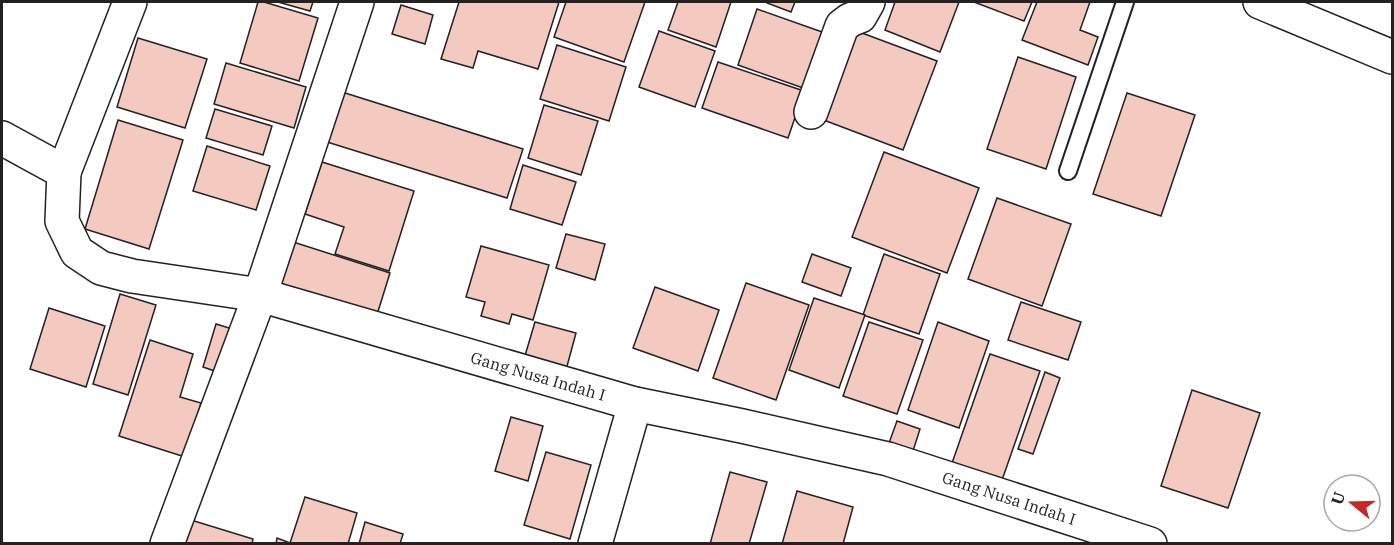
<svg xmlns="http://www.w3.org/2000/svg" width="1394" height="545" font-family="'IBM Plex Serif',serif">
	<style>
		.building { fill: #f3c9c0; stroke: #222; stroke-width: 1.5 }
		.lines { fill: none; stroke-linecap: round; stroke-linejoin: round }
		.lane-casing { stroke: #222; stroke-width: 20 }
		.street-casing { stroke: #222; stroke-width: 36 }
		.secondary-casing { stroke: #222; stroke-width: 36 }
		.lane { stroke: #fff; stroke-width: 16 }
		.street { stroke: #fff; stroke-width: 33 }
		.secondary { stroke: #fff; stroke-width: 33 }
		.labels { text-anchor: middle; stroke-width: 4.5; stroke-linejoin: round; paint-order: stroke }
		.street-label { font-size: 16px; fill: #222; stroke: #fff }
	</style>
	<rect width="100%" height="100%" fill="#fff"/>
	<g class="building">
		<polygon points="258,2 264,2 318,18 299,81 240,63"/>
		<polygon points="278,2 313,2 310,11"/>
		<polygon points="459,2 559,2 538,69 478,51 473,68 441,59"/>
		<polygon points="566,2 645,2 624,62 554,37"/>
		<polygon points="678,2 731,2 716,47 668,30"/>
		<polygon points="767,2 795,2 791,12 767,3"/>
		<polygon points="895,2 959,2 940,52 885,30"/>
		<polygon points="974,2 1032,2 1024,21"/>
		<polygon points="1037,2 1090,2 1080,30 1098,37 1088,65 1022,40"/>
		<polygon points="401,5 433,15 425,44 392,34"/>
		<polygon points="757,9 825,33 806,89 738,65"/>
		<polygon points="854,30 937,61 903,150 821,119"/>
		<polygon points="659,31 715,51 695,107 639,87"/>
		<polygon points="138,38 207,59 185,128 117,107"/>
		<polygon points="557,45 626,67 609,121 540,99"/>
		<polygon points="1018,57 1076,77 1046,169 987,149"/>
		<polygon points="718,62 804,91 788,138 702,108"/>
		<polygon points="226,63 306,87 294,128 214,104"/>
		<polygon points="342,92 523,149 507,198 327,142"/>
		<polygon points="1127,93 1195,115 1161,216 1093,194"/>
		<polygon points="544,105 598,121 581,175 528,158"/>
		<polygon points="215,109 272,126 263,155 206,138"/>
		<polygon points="118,120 183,140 149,249 85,229"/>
		<polygon points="207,146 270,166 256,210 193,191"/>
		<polygon points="884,152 979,188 947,273 852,237"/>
		<polygon points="322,162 414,191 389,271 335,254 344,227 305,214"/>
		<polygon points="523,165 576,182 562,225 510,209"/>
		<polygon points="997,198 1071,224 1042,306 968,279"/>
		<polygon points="566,234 605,244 595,280 556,268"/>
		<polygon points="287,240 390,273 375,321 271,288"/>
		<polygon points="481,246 549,265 533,320 512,314 509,324 481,316 485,302 466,297"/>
		<polygon points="812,254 851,268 841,296 802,282"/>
		<polygon points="884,254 940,274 919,334 863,315"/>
		<polygon points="746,283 809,305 776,400 713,378"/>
		<polygon points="655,287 719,310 698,371 633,348"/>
		<polygon points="120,294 156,305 128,395 93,384"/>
		<polygon points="814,298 865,315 839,388 789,370"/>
		<polygon points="1021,302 1081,322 1068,360 1008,340"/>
		<polygon points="49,308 105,326 86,387 30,369"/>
		<polygon points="535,322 576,333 566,370 524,359"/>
		<polygon points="869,322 923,340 897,414 843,396"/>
		<polygon points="938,322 989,341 959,428 908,410"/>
		<polygon points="216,324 239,331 226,375 203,367"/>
		<polygon points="150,340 193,354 180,397 201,403 185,457 119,436"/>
		<polygon points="990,354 1040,371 1001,483 951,466"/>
		<polygon points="1045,372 1060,378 1033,454 1018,449"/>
		<polygon points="1192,390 1260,413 1228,508 1161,486"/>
		<polygon points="511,417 543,426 528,481 495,471"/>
		<polygon points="897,421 920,429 913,451 889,443"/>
		<polygon points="546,452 591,465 570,539 524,525"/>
		<polygon points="730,472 767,482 749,544 710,544"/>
		<polygon points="797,491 853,507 843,544 782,544"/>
		<polygon points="305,497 357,513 348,544 276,544 277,538 290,543"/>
		<polygon points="191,520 253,539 252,544 184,544"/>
		<polygon points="365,522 403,534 400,544 359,544"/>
	</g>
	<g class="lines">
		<defs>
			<polyline id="lane" points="1068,171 1125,2"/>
			<g id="street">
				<polyline points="811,112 842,26 850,20 860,16 868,2"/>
				<polyline points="2,138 64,172 62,221 77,252 101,268 132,276 260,295 635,404 742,426 888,459 1150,544"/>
				<polyline points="64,172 130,2"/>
				<polyline points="167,544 260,295 357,2"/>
				<polyline points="595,544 635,404"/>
			</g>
			<polyline id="secondary" points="1260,2 1392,57"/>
		</defs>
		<use href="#lane" class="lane-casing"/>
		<use href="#street" class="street-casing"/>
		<use href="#secondary" class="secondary-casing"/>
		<use href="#lane" class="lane"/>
		<use href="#street" class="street"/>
		<use href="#secondary" class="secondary"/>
	</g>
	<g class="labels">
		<g class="street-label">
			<text transform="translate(538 376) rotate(16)" y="6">Gang Nusa Indah I</text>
			<text transform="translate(1009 498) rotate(18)" y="6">Gang Nusa Indah I</text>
		</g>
	</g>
	<rect width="1394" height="545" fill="none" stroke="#222222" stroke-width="6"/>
	<g transform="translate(1352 503) rotate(289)"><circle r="28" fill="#ffffff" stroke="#a7a7a7" stroke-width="1.5"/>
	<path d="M0-4.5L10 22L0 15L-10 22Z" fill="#c62828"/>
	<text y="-9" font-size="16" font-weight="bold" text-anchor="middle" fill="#222222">U</text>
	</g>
</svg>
